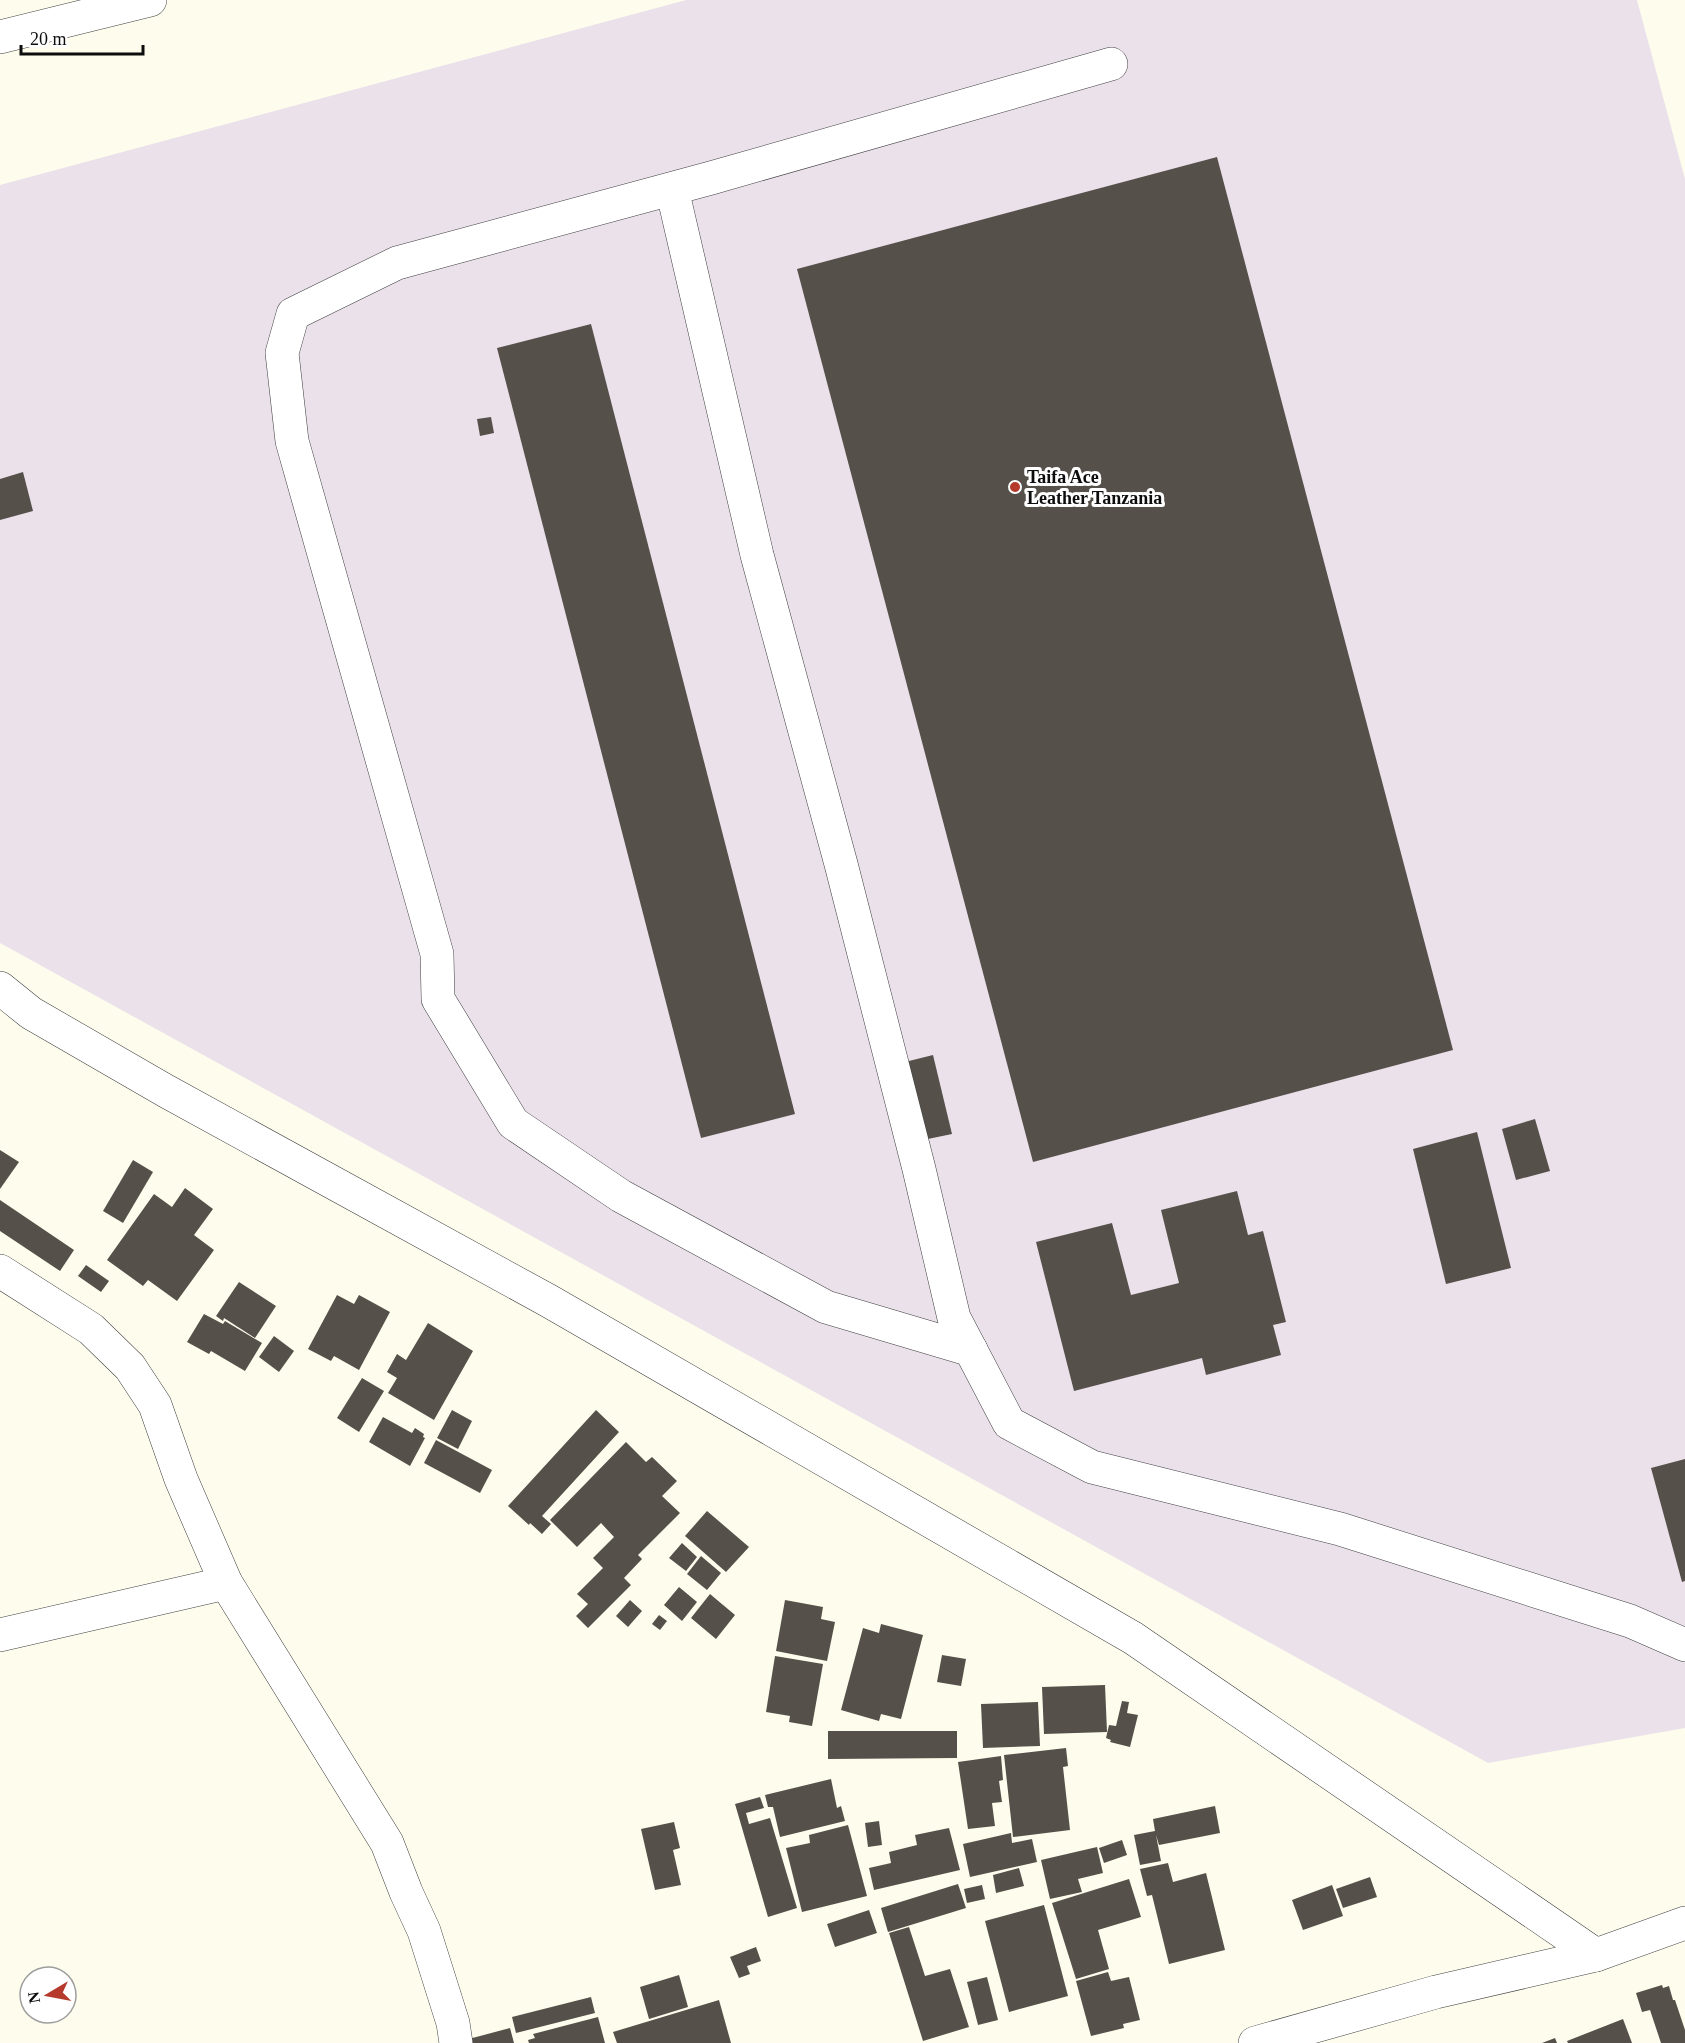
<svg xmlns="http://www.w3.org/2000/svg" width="1685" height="2043" font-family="Georgia,serif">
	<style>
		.industrial { fill: #ebe1eb }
		.building { fill: #55504a }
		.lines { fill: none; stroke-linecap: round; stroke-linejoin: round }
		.minor-casing { stroke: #404040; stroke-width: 34 }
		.minor { stroke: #fff; stroke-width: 33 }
		.poi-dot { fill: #b53a2c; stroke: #fff; stroke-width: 2 }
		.labels { text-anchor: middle; stroke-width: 6; stroke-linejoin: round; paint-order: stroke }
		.poi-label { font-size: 18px; font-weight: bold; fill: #0d0d0d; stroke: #fff; text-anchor: start }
	</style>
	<rect width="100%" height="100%" fill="#fefded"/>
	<polygon class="industrial" points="686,0 1637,0 1685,179 1685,1728 1488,1763 0,943 0,185"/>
	<g class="building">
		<polygon points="1217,157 1453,1050 1033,1162 797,269"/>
		<polygon points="591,324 795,1114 701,1138 497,348"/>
		<polygon points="491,417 494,433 480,436 477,419"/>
		<polygon points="23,472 33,511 0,520 0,479"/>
		<polygon points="933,1055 952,1134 923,1140 905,1062"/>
		<polygon points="1535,1119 1550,1171 1516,1180 1502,1129"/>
		<polygon points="1477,1132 1511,1268 1446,1284 1413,1149"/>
		<polygon points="0,1150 19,1162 0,1189"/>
		<polygon points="133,1160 153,1172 123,1223 103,1211"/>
		<polygon points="185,1188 213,1209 194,1235 214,1250 177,1301 148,1280 143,1286 107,1260 154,1194 172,1207"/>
		<polygon points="1237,1191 1248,1235 1263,1231 1286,1322 1273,1325 1281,1355 1206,1375 1202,1358 1074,1391 1036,1242 1112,1223 1131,1295 1179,1283 1161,1210"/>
		<polygon points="0,1200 74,1250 60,1271 0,1231"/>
		<polygon points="86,1265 109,1281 101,1292 78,1276"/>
		<polygon points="239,1282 276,1306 255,1338 224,1318 223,1321 216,1316"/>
		<polygon points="337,1295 354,1304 359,1295 390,1312 359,1370 334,1356 331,1361 308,1349"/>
		<polygon points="204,1314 223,1324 225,1321 262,1343 245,1371 211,1351 209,1354 187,1342"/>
		<polygon points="428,1323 473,1351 434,1420 388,1393 397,1378 387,1372 397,1354 406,1360"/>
		<polygon points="274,1336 294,1351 279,1372 259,1357"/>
		<polygon points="362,1378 384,1391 359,1432 337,1418"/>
		<polygon points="452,1410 472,1421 458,1449 437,1438"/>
		<polygon points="596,1410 619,1432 542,1516 551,1524 542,1534 530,1523 529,1525 508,1506"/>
		<polygon points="383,1417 412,1433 415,1428 424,1434 423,1437 425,1438 410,1466 369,1442"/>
		<polygon points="436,1440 492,1470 480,1493 424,1463"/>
		<polygon points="626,1442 646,1462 652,1457 677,1481 662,1496 680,1513 638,1555 642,1559 624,1578 631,1585 588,1628 576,1616 588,1604 577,1594 603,1568 593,1558 614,1537 601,1523 577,1547 550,1520"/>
		<polygon points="1685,1459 1685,1581 1682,1582 1651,1468"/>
		<polygon points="707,1511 749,1547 726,1572 685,1536"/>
		<polygon points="682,1543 697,1557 686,1571 669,1558"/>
		<polygon points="701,1556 721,1573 707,1590 687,1574"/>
		<polygon points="679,1587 697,1602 682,1621 664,1605"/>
		<polygon points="710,1594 735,1615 716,1639 691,1618"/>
		<polygon points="630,1600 642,1611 628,1627 616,1616"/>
		<polygon points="785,1600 823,1607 821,1619 835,1622 827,1661 776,1651"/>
		<polygon points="659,1615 667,1621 660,1630 652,1624"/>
		<polygon points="881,1624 923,1635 901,1719 881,1714 879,1721 841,1710 863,1628 879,1633"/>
		<polygon points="942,1655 966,1659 961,1686 937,1682"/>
		<polygon points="775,1656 823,1664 812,1726 789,1722 790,1716 766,1712"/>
		<polygon points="1105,1685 1107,1732 1044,1734 1042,1687"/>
		<polygon points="1122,1701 1129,1702 1127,1713 1138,1715 1130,1747 1110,1742 1111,1740 1106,1738 1109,1725 1116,1726"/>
		<polygon points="1038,1702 1040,1746 983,1748 981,1704"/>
		<polygon points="828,1731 957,1731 957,1758 828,1759"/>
		<polygon points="1066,1748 1068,1766 1063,1767 1070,1830 1013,1837 1004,1755"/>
		<polygon points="1001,1756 1003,1780 999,1781 1002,1802 992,1803 995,1826 968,1829 958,1762"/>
		<polygon points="831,1779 837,1808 841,1806 845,1821 780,1837 773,1807 768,1807 765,1795"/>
		<polygon points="760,1797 764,1808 746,1813 749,1824 770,1818 797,1908 768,1917 735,1804"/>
		<polygon points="1215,1806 1220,1833 1159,1845 1156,1835 1161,1861 1140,1865 1134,1835 1155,1831 1153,1819"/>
		<polygon points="879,1821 882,1845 868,1847 865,1823"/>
		<polygon points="674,1822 680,1848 673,1850 681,1885 655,1890 641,1829"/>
		<polygon points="848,1825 867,1896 802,1912 786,1848 810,1843 809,1835"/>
		<polygon points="949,1828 960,1870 874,1890 869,1868 891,1863 889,1852 917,1845 915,1835"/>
		<polygon points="1011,1833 1012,1843 1032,1839 1037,1862 970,1877 963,1844"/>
		<polygon points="1122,1840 1127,1855 1104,1863 1099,1848"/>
		<polygon points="1097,1847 1103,1873 1078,1879 1082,1892 1050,1899 1041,1860"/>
		<polygon points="1168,1863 1173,1882 1206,1873 1225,1950 1169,1964 1152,1895 1147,1896 1140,1869"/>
		<polygon points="1019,1868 1024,1886 996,1893 993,1875"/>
		<polygon points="1370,1877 1377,1897 1343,1908 1336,1889"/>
		<polygon points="1129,1879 1141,1917 1098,1930 1109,1969 1076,1979 1052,1903"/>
		<polygon points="958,1884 966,1908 888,1932 881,1908"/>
		<polygon points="982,1885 985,1899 967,1903 964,1889"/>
		<polygon points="1332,1885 1343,1916 1303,1930 1292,1900"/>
		<polygon points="1044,1905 1068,1996 1009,2012 985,1921"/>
		<polygon points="869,1910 877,1933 835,1947 827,1924"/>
		<polygon points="909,1927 925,1976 950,1969 969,2027 923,2041 889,1933"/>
		<polygon points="756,1947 761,1961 747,1966 750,1974 739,1978 730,1957"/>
		<polygon points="1108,1972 1111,1981 1129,1977 1140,2020 1123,2024 1124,2028 1091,2036 1076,1981"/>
		<polygon points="679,1975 688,2007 649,2019 640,1987"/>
		<polygon points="987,1977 998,2020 978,2025 967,1982"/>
		<polygon points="1662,1985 1663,1988 1669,1986 1673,2000 1675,2000 1685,2030 1685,2043 1661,2043 1650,2010 1642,2012 1636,1993"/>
		<polygon points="591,1997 595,2013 516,2033 512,2017"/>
		<polygon points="719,2000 731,2043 617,2043 613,2032"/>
		<polygon points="598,2017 605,2043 529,2043 528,2040 535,2038 533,2034"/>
		<polygon points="1623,2019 1632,2043 1568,2043 1567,2041"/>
		<polygon points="510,2028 514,2043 466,2043 465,2040"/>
		<polygon points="1555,2038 1557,2043 1542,2043"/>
	</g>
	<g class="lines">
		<defs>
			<g id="minor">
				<polyline points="0,37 150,0"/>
				<polyline points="672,189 757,555 841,864 919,1169 954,1318 1009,1423 1092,1467 1340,1529 1630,1621 1685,1645"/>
				<polyline points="0,988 31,1013 166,1091 549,1301 1133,1638 1596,1955"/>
				<polyline points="0,1271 91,1329 130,1367 155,1405 181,1479 226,1583 387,1843 406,1892 424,1931 453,2023 456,2043"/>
				<polyline points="971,1350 826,1307 621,1196 513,1123 438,999 437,954 292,441 282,353 293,314 397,263 711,178 1111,64"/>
				<polyline points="0,1635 226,1583"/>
				<polyline points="1255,2043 1436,1992 1596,1955 1685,1923"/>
			</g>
		</defs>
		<use href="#minor" class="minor-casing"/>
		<use href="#minor" class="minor"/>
	</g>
	<circle class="poi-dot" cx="1015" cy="487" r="6"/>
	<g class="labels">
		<g class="poi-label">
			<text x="1027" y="483">Taifa Ace<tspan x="1027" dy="21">Leather Tanzania</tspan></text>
		</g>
	</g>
	<g transform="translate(48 1995) rotate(260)"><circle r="28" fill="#ffffff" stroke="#9e9e9e" stroke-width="1.5"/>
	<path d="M0-4.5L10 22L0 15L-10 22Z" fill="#b53a2c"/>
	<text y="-9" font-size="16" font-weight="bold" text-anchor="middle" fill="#0d0d0d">N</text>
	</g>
	<path d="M21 45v9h122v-9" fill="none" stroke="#0d0d0d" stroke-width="3"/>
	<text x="30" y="45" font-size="18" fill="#0d0d0d" stroke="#ffffff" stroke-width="4.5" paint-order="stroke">20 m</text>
</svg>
